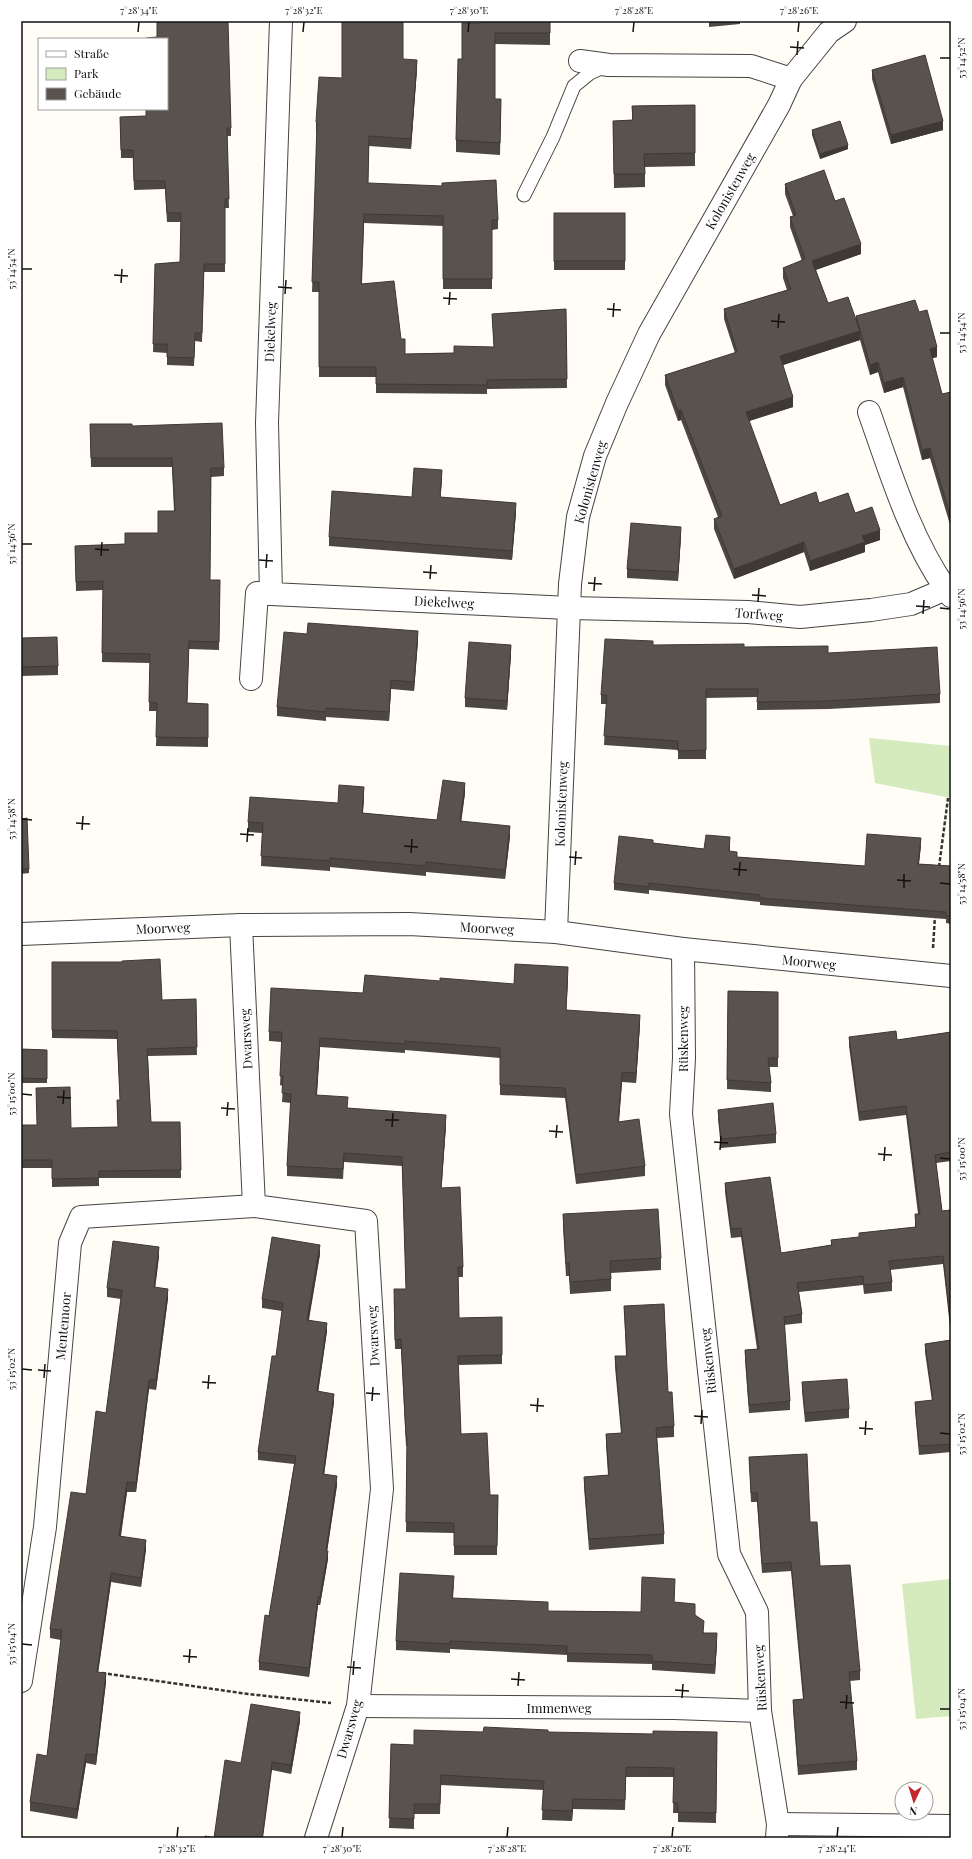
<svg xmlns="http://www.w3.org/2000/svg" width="972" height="1859" font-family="'Playfair Display',serif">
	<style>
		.green { fill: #d5ebbd }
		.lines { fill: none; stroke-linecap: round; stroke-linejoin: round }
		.lane-casing { stroke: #444; stroke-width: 15 }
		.street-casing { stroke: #444; stroke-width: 24 }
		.path { stroke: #333; stroke-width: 2.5; stroke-dasharray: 4 2; stroke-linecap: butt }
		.lane { stroke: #fff; stroke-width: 13 }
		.street { stroke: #fff; stroke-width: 22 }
		.wall { fill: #4d4742 }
		.shaded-wall { fill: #3f3936 }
		.building { fill: #5a524d; stroke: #3f3936 }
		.ticks { fill: none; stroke: #111; stroke-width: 1.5 }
		.labels { text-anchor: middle; stroke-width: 4; stroke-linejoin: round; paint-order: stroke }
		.street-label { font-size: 13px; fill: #111; stroke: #fff }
		.neatline { fill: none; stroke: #111; stroke-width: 1.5 }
		.ticks-label { font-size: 10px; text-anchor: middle; fill: #111 }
	</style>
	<rect width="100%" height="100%" fill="#fffdf5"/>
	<g class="green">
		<polygon points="869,738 951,746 951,798 875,783"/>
		<polygon points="951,1579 951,1716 916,1719 902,1584"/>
	</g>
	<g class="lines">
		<defs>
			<polyline id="lane" points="524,195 553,137 574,86 590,73 605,66"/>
			<g id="street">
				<polyline points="281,21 267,423 271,594 569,608 748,612 800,617 871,610 911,604 946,589 951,596"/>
				<polyline points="580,61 609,65 751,66 791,79"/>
				<path d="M 869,412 C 890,471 910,538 946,589"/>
				<polyline points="251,679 257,593 271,594"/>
				<polyline points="241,925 254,1206 366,1221 382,1489 358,1706 316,1838"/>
				<polyline points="556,932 570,584 578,517 595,456 617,403 649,334 779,105 791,79 829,32 845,21"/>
				<polyline points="21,934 241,925 409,924 556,932 683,949 951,976"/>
				<polyline points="683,949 684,1058 681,1114 729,1554 757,1612 760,1711 778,1824 777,1838"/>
				<polyline points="21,1681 45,1527 70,1243 81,1217 254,1206"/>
				<polyline points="358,1706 674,1708 760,1711"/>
				<polyline points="778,1824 951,1826"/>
			</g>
		</defs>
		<use href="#lane" class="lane-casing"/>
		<use href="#street" class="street-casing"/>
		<g class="path">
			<polyline points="939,867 948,798"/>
			<polyline points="933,948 935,916"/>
			<polyline points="102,1673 248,1694 331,1703"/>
		</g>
		<use href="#lane" class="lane"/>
		<use href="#street" class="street"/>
	</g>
	<g class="wall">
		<polygon points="550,21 550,45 495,44 495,99 501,110 500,155 456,152 456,140 462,59 482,23"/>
		<polygon points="709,21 740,21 740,24 709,27"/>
		<polygon points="403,59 417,69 411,149 369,146 368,183 498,220 498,229 492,230 492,289 443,289 443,226 364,223 362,284 401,339 405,354 454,353 494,347 492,314 566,309 567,388 487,389 487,394 376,393 376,377 319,377 319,292 312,292 317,132 316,132 316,122 342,78"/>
		<polygon points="872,70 943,130 891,144 872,79"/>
		<polygon points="695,105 695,166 645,167 645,187 614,188 613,121 632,120 632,106"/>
		<polygon points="145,116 231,128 231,136 227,136 229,208 225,208 225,272 204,272 202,342 195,341 194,366 167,365 167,353 153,352 155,264 180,262 181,222 167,222 165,189 134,190 133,158 121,158 120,117"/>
		<polygon points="812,130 848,149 820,159 812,135"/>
		<polygon points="785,184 835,201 861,254 816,270 828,303 856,319 856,316 919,312 937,357 932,358 942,394 951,392 951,528 930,458 922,460 903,387 884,393 878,372 870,375 860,340 783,365 793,407 749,421 780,505 819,503 855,513 880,540 865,545 865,552 810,571 804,552 734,579 714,529 714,519 718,517 681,420 678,421 665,385 665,375 735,353 724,319 724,309 787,290 783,278 783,268 802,261 790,227 790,217 793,216 785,194"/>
		<rect x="554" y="213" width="71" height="57"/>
		<polygon points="90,424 132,426 224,468 224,476 211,477 210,580 220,580 219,650 189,649 187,703 208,704 208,747 156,746 157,711 149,711 150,663 102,662 103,590 76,591 75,546 125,544 158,533 174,511 172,467 91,467"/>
		<polygon points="442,479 440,497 516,512 512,560 329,546 329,537 412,497"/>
		<polygon points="681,536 678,581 627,578 627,569"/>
		<polygon points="307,634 418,640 414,691 391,689 389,721 326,717 326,721 277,716 277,707"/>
		<polygon points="21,638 58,666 58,675 21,676"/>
		<polygon points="653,645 744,647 828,653 940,694 940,703 829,709 757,710 757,697 706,698 706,759 678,759 678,750 604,745 606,704 601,704 601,695"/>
		<polygon points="511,654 507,710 465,707 465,698"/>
		<polygon points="465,793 461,821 510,836 505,879 426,872 426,876 330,867 330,871 261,866 262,833 248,832 248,822 338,803 364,797 363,813 437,820"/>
		<polygon points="21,819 29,869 29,873 21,874"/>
		<polygon points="653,843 704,849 730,844 730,851 737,857 865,866 921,845 919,864 951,866 951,924 946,923 946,919 760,905 760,902 649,890 649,894 614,890 614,883"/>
		<polygon points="52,962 162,1000 196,999 197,1055 148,1056 151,1122 180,1122 181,1178 99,1178 99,1186 52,1187 52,1168 21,1168 21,1125 71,1128 118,1127 117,1100 120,1100 117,1039 52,1038"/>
		<polygon points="568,977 566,1010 640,1024 636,1083 622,1082 619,1122 645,1166 645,1176 576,1184 565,1098 500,1095 500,1058 405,1050 405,1053 320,1047 317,1095 348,1108 446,1125 441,1188 463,1267 463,1277 458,1277 459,1318 502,1317 502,1364 458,1365 461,1434 490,1495 498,1495 497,1555 454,1555 454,1533 406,1532 407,1446 406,1446 401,1349 395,1349 394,1299 406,1289 402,1166 344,1162 343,1179 287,1176 287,1166 291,1103 282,1102 283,1086 280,1085 282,1042 269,1041 269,1032 363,993 440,981 514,984"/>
		<polygon points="728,991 778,992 778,1067 769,1067 771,1083 771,1092 727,1089"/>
		<polygon points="951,1032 951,1161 936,1163 942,1211 951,1210 951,1336 943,1264 890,1270 892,1282 892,1291 864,1294 863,1285 799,1292 802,1314 802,1323 784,1325 790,1401 790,1410 749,1413 745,1359 745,1350 757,1349 741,1237 731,1238 725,1192 725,1183 781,1253 831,1245 831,1240 859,1237 859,1233 915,1227 915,1214 918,1214 906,1115 859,1121 849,1046 849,1037 897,1040"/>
		<polygon points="21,1049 47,1050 47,1083 21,1083"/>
		<polygon points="718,1110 776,1134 776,1143 721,1148 718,1119"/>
		<polygon points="563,1214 661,1258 661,1270 611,1273 611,1291 570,1294 569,1276 566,1276 563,1227"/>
		<polygon points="320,1254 309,1320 327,1331 318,1392 334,1402 324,1474 337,1485 327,1551 328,1559 320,1605 318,1605 309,1677 259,1670 259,1662 269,1616 294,1464 258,1460 258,1452 276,1356 282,1311 262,1308 262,1299"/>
		<polygon points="159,1256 155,1288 168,1298 156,1390 149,1389 136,1492 127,1492 121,1536 146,1549 141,1587 111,1582 98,1672 106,1682 96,1765 86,1763 77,1819 30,1811 30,1802 47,1756 61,1640 50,1638 50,1629 86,1494 106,1413 121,1299 107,1297 107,1288"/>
		<polygon points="624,1306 668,1392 674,1426 674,1437 657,1438 664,1534 664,1544 589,1550 584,1487 584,1477 608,1475 606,1445 606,1434 621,1433 615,1367 615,1356 626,1356"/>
		<polygon points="951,1340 951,1452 919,1455 915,1410 915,1402 932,1401 925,1352 925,1344"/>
		<polygon points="802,1382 849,1409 849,1418 805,1422 802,1391"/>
		<polygon points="749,1457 810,1522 820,1566 860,1671 860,1680 850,1681 857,1761 857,1770 798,1775 793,1709 793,1700 803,1699 791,1571 762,1573 757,1502 751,1502"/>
		<polygon points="454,1584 453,1598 548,1611 641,1612 675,1588 674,1603 695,1615 704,1633 717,1642 715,1674 652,1670 652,1664 567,1662 567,1655 450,1649 450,1653 396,1650 396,1641"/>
		<polygon points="300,1721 291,1774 272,1770 214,1838 241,1763"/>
		<polygon points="483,1732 653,1734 717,1732 716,1823 678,1822 678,1813 673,1813 674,1777 626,1777 625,1810 573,1809 572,1821 542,1820 543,1790 441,1785 440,1814 414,1814 414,1829 389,1828 391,1744 414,1745"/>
	</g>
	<g class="shaded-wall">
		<polygon points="417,60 417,69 411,149 411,139"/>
		<polygon points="943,121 943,130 891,144 891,135"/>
		<polygon points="848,145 848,149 820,159 820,154"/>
		<polygon points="861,244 861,254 812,271 812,261"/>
		<polygon points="860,331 860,340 780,366 780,356"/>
		<polygon points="937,347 937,357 930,359 930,349"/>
		<polygon points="878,362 878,372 870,375 870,365"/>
		<polygon points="903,377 903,387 884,393 884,383"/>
		<polygon points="793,397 793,407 746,422 746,412"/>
		<polygon points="681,410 681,420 678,421 678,411"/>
		<polygon points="930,448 930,458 922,460 922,450"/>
		<polygon points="442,470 442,479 440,506 440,497"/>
		<polygon points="516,503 516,512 512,560 512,551"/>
		<polygon points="681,527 681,536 678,581 678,572"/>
		<polygon points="880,530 880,540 865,545 865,552 810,571 810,561 862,536"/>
		<polygon points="804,542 804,552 734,579 734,569"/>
		<polygon points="418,631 418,640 414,691 414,682"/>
		<polygon points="511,645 511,654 507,710 507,701"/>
		<polygon points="391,680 391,689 389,721 389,712"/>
		<polygon points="465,783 465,793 460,831 460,821"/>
		<polygon points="364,787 364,797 362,823 362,813"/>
		<polygon points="510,826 510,836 505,879 505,870"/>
		<polygon points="921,838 921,845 918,871 918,864"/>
		<polygon points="568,967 568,977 566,1019 566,1010"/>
		<polygon points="640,1015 640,1024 636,1083 636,1073"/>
		<polygon points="320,1038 320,1047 316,1105 316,1095"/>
		<polygon points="622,1072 622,1082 618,1131 618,1122"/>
		<polygon points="446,1115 446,1125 441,1197 441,1188"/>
		<polygon points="320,1245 320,1254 307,1328 307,1320"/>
		<polygon points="159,1247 159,1256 154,1297 154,1287"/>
		<polygon points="168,1289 168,1298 156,1390 156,1380"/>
		<polygon points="327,1323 327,1331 317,1400 317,1391"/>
		<polygon points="149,1380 149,1389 136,1492 136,1483"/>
		<polygon points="334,1394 334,1402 323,1483 323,1474"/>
		<polygon points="337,1476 337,1485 326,1559 326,1551"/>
		<polygon points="127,1482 127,1492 119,1545 119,1536"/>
		<polygon points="146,1540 146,1549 141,1587 141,1578"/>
		<polygon points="328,1551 328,1559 320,1605 320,1597"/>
		<polygon points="111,1573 111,1582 97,1681 97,1672"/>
		<polygon points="318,1597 318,1605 309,1677 309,1668"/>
		<polygon points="717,1633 717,1642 715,1674 715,1665"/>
		<polygon points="106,1673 106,1682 96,1765 96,1755"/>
		<polygon points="300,1712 300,1721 291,1774 291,1765"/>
		<polygon points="86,1754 86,1763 77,1819 77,1809"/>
		<polygon points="272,1762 272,1770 263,1838 262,1838"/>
		<polygon points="573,1799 573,1809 572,1821 572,1811"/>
	</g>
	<g class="building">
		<polygon points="157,21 228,21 231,128 227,128 229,199 225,199 225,264 204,264 202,333 195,333 194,358 167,357 167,344 153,344 155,264 180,262 181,213 167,213 165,181 134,181 133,150 121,150 120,117 146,116 146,109 167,109 167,39 146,39 146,38 157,37"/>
		<polygon points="342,21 403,21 403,59 417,60 411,139 369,136 368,183 442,186 442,183 496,180 498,220 492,220 492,279 443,279 443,216 364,214 361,284 394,281 401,339 405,339 405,354 454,353 454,346 494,347 492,314 566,309 567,379 487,380 487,385 376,384 376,367 319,367 319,282 312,282 317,123 316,122 319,77 342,78"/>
		<polygon points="482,21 550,21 550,33 495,33 495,99 501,99 500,143 456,140 458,59 462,59 462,23 482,23"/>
		<polygon points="925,55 943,121 891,135 872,70"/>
		<polygon points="695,105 695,153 644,154 645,174 614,174 613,121 633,120 632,106"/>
		<polygon points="840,121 848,145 820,154 812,130"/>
		<polygon points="824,170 835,201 844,198 861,244 812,261 828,303 848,297 860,331 780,356 793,397 746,412 780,505 816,492 819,503 848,493 855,513 872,507 880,530 862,536 865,542 810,561 804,542 734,569 714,519 722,516 681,410 678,411 665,375 737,352 724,309 791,289 783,268 805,259 790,217 796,215 785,184"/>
		<rect x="554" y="213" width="71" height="48"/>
		<polygon points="915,300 919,312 927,310 937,347 930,349 942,394 951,392 951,518 930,448 922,450 903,377 884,383 878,362 870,365 856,316"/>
		<polygon points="222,423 224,468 211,468 210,580 220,580 219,642 189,641 187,703 208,704 208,738 156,737 157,703 149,702 150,654 102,653 103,581 76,582 75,546 125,544 125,533 158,533 158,511 175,511 172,458 91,458 90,424 132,424 132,426"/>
		<polygon points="414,468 442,470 440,497 516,503 512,551 329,537 332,491 412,497"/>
		<polygon points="631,523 681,527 678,572 627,569"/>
		<polygon points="308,623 418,631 414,682 391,680 389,712 326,708 326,712 277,707 284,632 307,634"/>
		<polygon points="57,637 58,666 21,667 21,638"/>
		<polygon points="605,639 653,641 653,645 744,644 744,647 828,646 828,653 937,647 940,694 829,701 757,702 758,689 706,689 706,750 678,751 678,741 604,736 607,695 601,695"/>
		<polygon points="469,642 511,645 507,701 465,698"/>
		<polygon points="443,780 465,783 460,821 510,826 505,870 426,862 426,866 330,858 330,861 261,856 263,823 248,822 250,797 338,803 339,785 364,787 362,813 437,820"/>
		<polygon points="27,818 29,869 21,869 21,819"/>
		<polygon points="867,834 921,838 918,864 951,866 951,916 946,916 946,912 760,898 760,895 649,883 649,887 614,883 619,836 653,840 653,843 704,849 706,835 730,837 729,851 737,852 737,857 865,866"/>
		<polygon points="160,959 162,1000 196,999 197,1047 147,1049 151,1122 180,1122 181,1170 99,1171 99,1178 52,1179 52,1160 21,1160 21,1125 37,1125 36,1088 70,1087 71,1128 118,1127 117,1100 120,1100 117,1031 52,1030 52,962 122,962 122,961"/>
		<polygon points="515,964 568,967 566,1010 640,1015 636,1073 622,1072 618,1122 639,1119 645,1166 576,1175 565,1088 500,1085 500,1048 405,1041 405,1044 320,1038 316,1095 348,1097 347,1108 446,1115 441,1188 460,1187 463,1267 458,1267 459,1318 502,1317 502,1355 458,1356 461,1434 487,1433 490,1495 498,1495 497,1546 454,1546 454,1523 406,1522 407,1436 406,1436 401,1339 395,1340 394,1289 406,1289 402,1157 344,1153 343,1169 287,1166 291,1094 282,1093 283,1076 280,1076 282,1032 269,1032 271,988 363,993 365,975 440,981 440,978 514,984"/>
		<polygon points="728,991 778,992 778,1058 768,1058 771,1083 727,1080"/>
		<polygon points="896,1031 897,1040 951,1032 951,1152 935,1155 942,1211 951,1210 951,1327 943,1256 889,1261 892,1282 864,1285 863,1276 797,1283 802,1314 784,1317 790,1401 749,1405 745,1350 759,1349 741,1228 731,1229 725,1183 770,1177 781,1253 832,1245 831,1240 859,1237 859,1233 916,1227 915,1214 920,1214 906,1106 859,1112 849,1037"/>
		<polygon points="21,1049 47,1050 47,1079 21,1078"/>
		<polygon points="773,1103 776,1134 721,1139 718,1110"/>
		<polygon points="658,1209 661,1258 610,1261 611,1279 570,1282 569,1263 566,1264 563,1214"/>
		<polygon points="272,1237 320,1245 307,1320 327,1323 317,1391 334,1394 323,1474 337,1476 326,1551 328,1551 320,1597 318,1597 309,1668 259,1662 265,1615 269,1616 296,1456 258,1452 272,1356 276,1356 283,1303 262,1299"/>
		<polygon points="113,1241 159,1247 154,1287 168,1289 156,1380 149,1380 136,1483 127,1482 119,1536 146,1540 141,1578 111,1573 97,1672 106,1673 96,1755 86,1754 77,1809 30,1802 37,1754 47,1756 62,1630 50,1629 71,1492 86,1494 96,1411 106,1413 122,1290 107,1288"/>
		<polygon points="664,1304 668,1392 672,1392 674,1426 656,1428 664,1534 589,1539 584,1477 609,1475 606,1434 622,1433 615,1356 627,1356 624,1306"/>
		<polygon points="951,1340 951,1444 919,1446 915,1402 933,1400 925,1344"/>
		<polygon points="847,1379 849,1409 805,1413 802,1382"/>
		<polygon points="807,1454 810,1522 817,1522 820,1566 850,1565 860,1671 849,1672 857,1761 798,1766 793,1700 804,1699 791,1562 762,1564 757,1493 751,1493 749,1457"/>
		<polygon points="400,1573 454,1576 452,1598 548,1602 548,1611 641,1612 642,1577 675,1579 674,1602 695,1604 695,1615 704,1621 703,1633 717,1633 715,1665 652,1661 652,1655 567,1653 567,1646 450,1641 450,1644 396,1641"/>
		<polygon points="251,1704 300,1712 291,1765 272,1762 262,1838 205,1838 205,1836 214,1838 225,1760 241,1763"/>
		<polygon points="484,1727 548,1730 548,1732 653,1734 653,1731 717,1732 716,1813 678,1812 678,1803 673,1803 674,1768 626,1767 625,1800 573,1799 572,1811 542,1810 544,1781 441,1775 440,1804 414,1804 414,1819 389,1818 391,1744 414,1745 414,1730 483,1732"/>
	</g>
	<path class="ticks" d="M 138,32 L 139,22M 303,32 L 304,22M 468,32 L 469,22M 633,32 L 634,22M 798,32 L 799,22M 790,47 L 804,48M 797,55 L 798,41M 940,58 L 950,58M 22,269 L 32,269M 114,275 L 128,276M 121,283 L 122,269M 278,287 L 292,288M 285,294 L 286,280M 443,298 L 457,299M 449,305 L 450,292M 607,309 L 621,310M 613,317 L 614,303M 771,321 L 785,322M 778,328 L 779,314M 940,333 L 950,333M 22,544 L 32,544M 95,549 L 109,550M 101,556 L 102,542M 259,560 L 273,561M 266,568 L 267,554M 423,572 L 437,573M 430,579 L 431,565M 588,583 L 602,584M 594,591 L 595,577M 752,595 L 766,596M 758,602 L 759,588M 916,606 L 930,607M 940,608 L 950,609M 923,614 L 924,600M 22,819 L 32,820M 76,823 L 90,824M 82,830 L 83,816M 240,834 L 254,835M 247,842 L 248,828M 404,846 L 418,847M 411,853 L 412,839M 569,857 L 582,858M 575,865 L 576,851M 733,869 L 747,870M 739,876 L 740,862M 897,880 L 911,881M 940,883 L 950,884M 904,888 L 904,874M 22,1094 L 32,1095M 57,1097 L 71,1098M 63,1104 L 64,1090M 221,1108 L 235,1109M 227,1116 L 228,1102M 385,1120 L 399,1120M 392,1127 L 393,1113M 549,1131 L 563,1132M 556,1138 L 557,1125M 714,1142 L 728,1143M 720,1150 L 721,1136M 878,1154 L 892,1155M 940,1158 L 950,1159M 884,1161 L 885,1147M 22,1369 L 32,1370M 38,1370 L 51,1371M 44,1378 L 45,1364M 202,1382 L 216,1383M 208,1389 L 209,1375M 366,1393 L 380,1394M 372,1401 L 373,1387M 530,1405 L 544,1406M 537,1412 L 538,1398M 694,1416 L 708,1417M 701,1424 L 702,1410M 859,1428 L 873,1429M 940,1433 L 950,1434M 865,1435 L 866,1421M 22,1644 L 32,1645M 183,1656 L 197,1657M 189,1663 L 190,1649M 347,1667 L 361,1668M 353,1675 L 354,1661M 511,1679 L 525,1680M 518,1686 L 519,1672M 675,1690 L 689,1691M 682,1698 L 683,1684M 840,1702 L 854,1703M 846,1709 L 847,1695M 940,1709 L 950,1709M 177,1837 L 178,1827M 342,1837 L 343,1827M 507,1837 L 508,1827M 672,1837 L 673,1827M 837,1837 L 838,1827"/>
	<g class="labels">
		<g class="street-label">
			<text transform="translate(730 191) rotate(-60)" y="5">Kolonistenweg</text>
			<text transform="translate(270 332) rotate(-88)" y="5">Diekelweg</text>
			<text transform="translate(590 482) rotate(-74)" y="5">Kolonistenweg</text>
			<text transform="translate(444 602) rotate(3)" y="5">Diekelweg</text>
			<text transform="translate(759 614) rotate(4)" y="5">Torfweg</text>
			<text transform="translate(561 804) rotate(-88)" y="5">Kolonistenweg</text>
			<text transform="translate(163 928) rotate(-2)" y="5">Moorweg</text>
			<text transform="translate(487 928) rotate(3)" y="5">Moorweg</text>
			<text transform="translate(809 962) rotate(6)" y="5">Moorweg</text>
			<text transform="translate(246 1039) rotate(-93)" y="5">Dwarsweg</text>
			<text transform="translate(683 1039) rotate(-90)" y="5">Rüskenweg</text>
			<text transform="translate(63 1326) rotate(-85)" y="5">Mentemoor</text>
			<text transform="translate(373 1336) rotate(-93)" y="5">Dwarsweg</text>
			<text transform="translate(708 1361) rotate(-96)" y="5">Rüskenweg</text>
			<text transform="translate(760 1678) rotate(-93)" y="5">Rüskenweg</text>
			<text x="559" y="1713">Immenweg</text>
			<text transform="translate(349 1729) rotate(-74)" y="5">Dwarsweg</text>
		</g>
	</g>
	<rect width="972" height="1859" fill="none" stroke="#ffffff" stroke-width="44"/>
	<rect x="38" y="38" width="130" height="72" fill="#ffffff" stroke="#a0a0a0"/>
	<rect x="46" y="51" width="20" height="6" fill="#ffffff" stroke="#a0a0a0"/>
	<text x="74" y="58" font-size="12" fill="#111111">Straße</text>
	<rect x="46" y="68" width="20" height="12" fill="#d5ebbd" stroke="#a0a0a0"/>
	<text x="74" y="78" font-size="12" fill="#111111">Park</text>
	<rect x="46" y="88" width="20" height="12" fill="#5a524d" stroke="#a0a0a0"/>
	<text x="74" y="98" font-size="12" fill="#111111">Gebäude</text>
	<g transform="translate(914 1801) rotate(184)"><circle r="19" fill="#ffffff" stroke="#a0a0a0"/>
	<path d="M0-3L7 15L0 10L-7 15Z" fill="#c4262e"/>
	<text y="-6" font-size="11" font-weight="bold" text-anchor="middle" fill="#111111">N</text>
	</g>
	<rect x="22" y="22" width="928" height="1815" class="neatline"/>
	<g class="ticks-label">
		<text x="139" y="14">7°28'34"E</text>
		<text x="304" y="14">7°28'32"E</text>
		<text x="469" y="14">7°28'30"E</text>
		<text x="634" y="14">7°28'28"E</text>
		<text x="799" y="14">7°28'26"E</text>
		<text transform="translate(961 58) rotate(-90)" y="4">53°14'52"N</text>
		<text transform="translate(11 269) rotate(-90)" y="4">53°14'54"N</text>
		<text transform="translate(961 333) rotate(-90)" y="4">53°14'54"N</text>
		<text transform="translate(11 544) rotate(-90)" y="4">53°14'56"N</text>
		<text transform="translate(961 609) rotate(-90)" y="4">53°14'56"N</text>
		<text transform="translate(11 819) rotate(-90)" y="4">53°14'58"N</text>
		<text transform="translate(961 884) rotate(-90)" y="4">53°14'58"N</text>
		<text transform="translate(11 1094) rotate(-90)" y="4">53°15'00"N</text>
		<text transform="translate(961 1159) rotate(-90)" y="4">53°15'00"N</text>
		<text transform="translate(11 1369) rotate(-90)" y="4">53°15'02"N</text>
		<text transform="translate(961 1434) rotate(-90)" y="4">53°15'02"N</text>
		<text transform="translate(11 1644) rotate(-90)" y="4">53°15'04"N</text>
		<text transform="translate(961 1709) rotate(-90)" y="4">53°15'04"N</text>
		<text x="177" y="1852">7°28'32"E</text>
		<text x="342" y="1852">7°28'30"E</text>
		<text x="507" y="1852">7°28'28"E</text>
		<text x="672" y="1852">7°28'26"E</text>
		<text x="837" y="1852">7°28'24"E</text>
	</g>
</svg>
